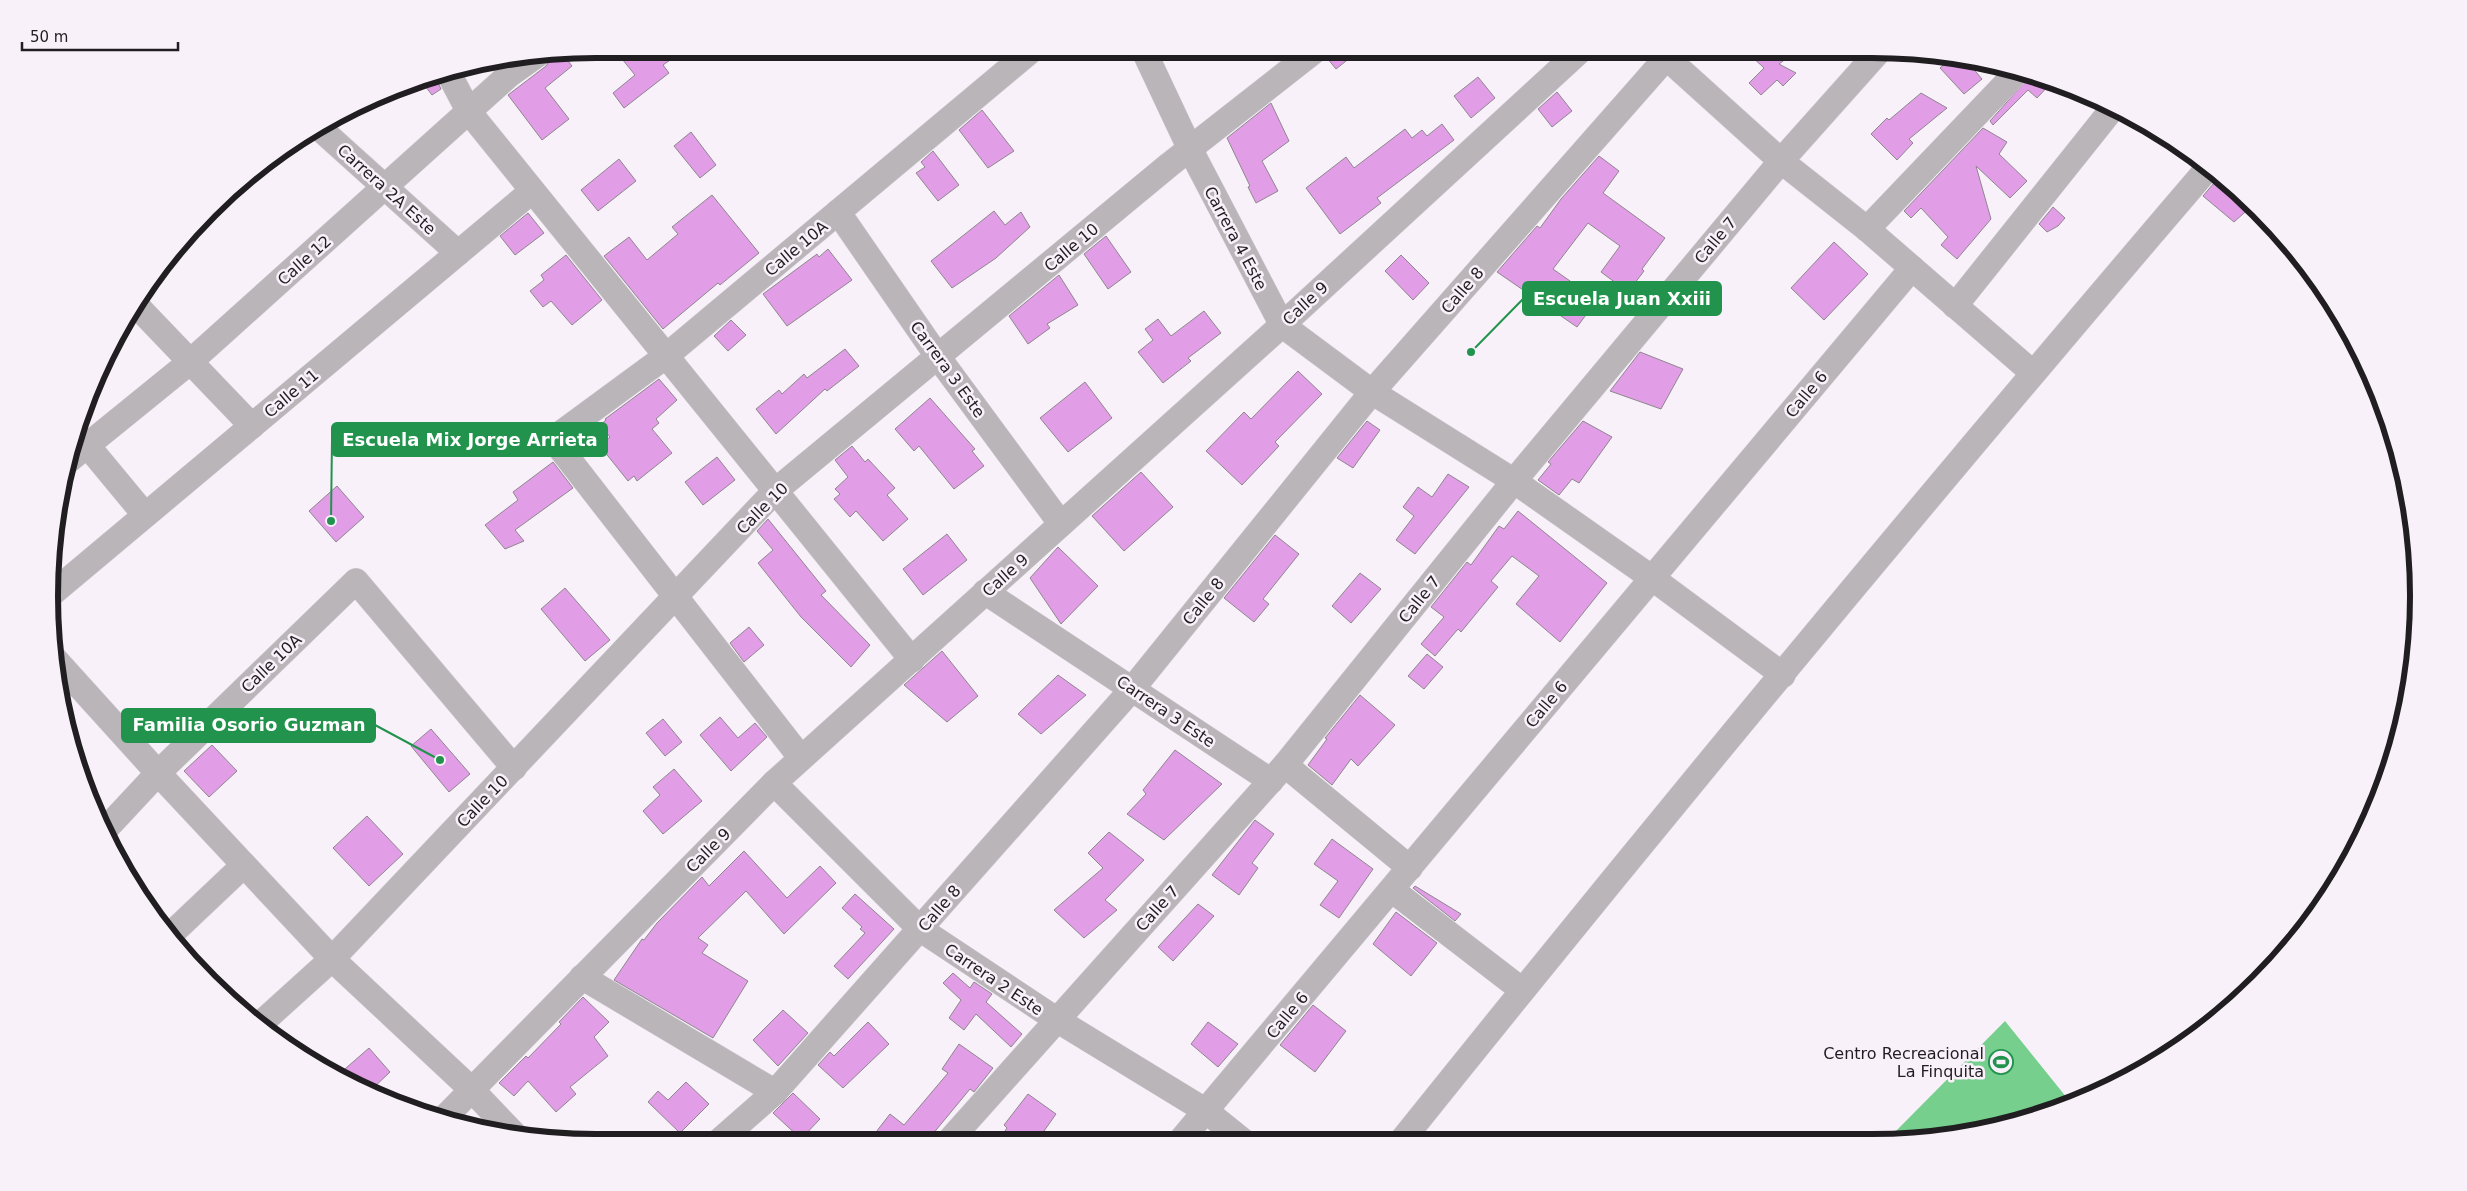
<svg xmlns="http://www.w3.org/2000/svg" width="2467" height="1191" font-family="'DejaVu Sans',sans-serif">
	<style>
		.water { fill: #77cf8e }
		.building { fill: #e29de7; stroke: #8e878e }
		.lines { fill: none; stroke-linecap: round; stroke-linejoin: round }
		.minor-casing { stroke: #d6cfd7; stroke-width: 26 }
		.minor { stroke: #b9b5b9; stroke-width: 25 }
		.labels { text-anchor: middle; stroke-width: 5; stroke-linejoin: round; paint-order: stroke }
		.street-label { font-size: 16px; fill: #201e20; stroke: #f9f1fa }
		.poi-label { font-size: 16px; fill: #201e20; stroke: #f9f1fa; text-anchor: end }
		.rim { fill: none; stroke: #201e20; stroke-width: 6 }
		.leader { fill: none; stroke: #22934d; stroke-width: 2 }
		.callout-dot { fill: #22934d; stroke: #f9f1fa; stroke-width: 2 }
		.callout { fill: #22934d; stroke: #22934d; stroke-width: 2 }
		.callout-label { font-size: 18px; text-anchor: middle; font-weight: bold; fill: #fff }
	</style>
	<rect width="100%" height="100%" fill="#f9f1fa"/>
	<polygon class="water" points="2005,1021 2071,1103 1943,1138 1889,1138"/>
	<g class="building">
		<polygon points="614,49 686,49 663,65 669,73 624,108 613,93 635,75"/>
		<polygon points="1331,49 1361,49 1336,69 1327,58"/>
		<polygon points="1753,49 1758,52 1755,49 1799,49 1779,64 1796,73 1783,86 1777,80 1761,95 1749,83 1764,68 1749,54"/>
		<polygon points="561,52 572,66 545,88 569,119 542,140 508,95 546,66 550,60 551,53"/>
		<polygon points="1952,57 1964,58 1982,79 1964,94 1940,68"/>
		<polygon points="434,74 441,89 432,95 419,78"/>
		<polygon points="2031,75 2052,82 2037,98 2028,90 1993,125 1990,121"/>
		<polygon points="1478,77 1495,98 1471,118 1454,96"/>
		<polygon points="1557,92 1572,111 1552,127 1538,109"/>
		<polygon points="1921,93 1947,108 1909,139 1913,143 1897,160 1871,134 1887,118 1889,120"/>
		<polygon points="1271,103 1289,141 1262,161 1278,191 1256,203 1248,187 1250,186 1227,138"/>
		<polygon points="982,110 1014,151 988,168 959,130"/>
		<polygon points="1442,124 1454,140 1377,198 1381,203 1340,234 1306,188 1346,157 1354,168 1405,129 1412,138 1422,130 1427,136"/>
		<polygon points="1983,128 2007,142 1999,154 2027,181 2010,198 1976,166 1991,219 1957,259 1941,245 1948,237 1921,208 1911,218 1904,211"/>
		<polygon points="691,132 716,165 700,178 674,146"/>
		<polygon points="933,151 959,185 938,201 916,173 925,167 921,162"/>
		<polygon points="1599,156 1619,171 1603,193 1665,238 1642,269 1644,271 1628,292 1601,272 1620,246 1588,223 1553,269 1597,300 1577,327 1497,272 1537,226 1540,228 1561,199"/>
		<polygon points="619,159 636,181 598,211 581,190"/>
		<polygon points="2219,177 2253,205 2234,222 2203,196"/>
		<polygon points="712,195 759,253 720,285 718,283 663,329 604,256 629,237 647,260 678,234 672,227"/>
		<polygon points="2053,207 2065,218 2058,226 2047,232 2039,224"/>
		<polygon points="994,211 1005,225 1021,212 1030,227 996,258 952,288 931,261"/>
		<polygon points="528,213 544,233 515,255 500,236"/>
		<polygon points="1106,236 1131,272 1108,289 1084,254"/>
		<polygon points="1834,242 1868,274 1824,320 1791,288"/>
		<polygon points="828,249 852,280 787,326 763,294 817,254 819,257"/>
		<polygon points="566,255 602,300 572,325 551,301 543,307 530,291 544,280 541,275"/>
		<polygon points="1401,255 1429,283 1413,300 1385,271"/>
		<polygon points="1059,275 1078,305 1047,324 1050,328 1028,344 1009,316"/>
		<polygon points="1204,311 1221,333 1188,358 1191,361 1163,383 1138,352 1153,340 1145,329 1158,319 1171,336"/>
		<polygon points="731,320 746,335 728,351 714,336"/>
		<polygon points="845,349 859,366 827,391 825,389 776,434 756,409 779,390 782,394 804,374 807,378"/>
		<polygon points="1640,352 1683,369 1661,409 1610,391"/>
		<polygon points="1298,371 1322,394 1275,442 1279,446 1242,485 1206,451 1244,412 1251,419"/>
		<polygon points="659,379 677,400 656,419 659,423 652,429 672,453 637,481 634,476 628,481 600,446 610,437 600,425 606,420 605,419"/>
		<polygon points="1085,382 1112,418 1068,452 1040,418"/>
		<polygon points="930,398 975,449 972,451 984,466 954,489 919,446 914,451 895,429"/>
		<polygon points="1367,421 1380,430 1353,468 1337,458"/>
		<polygon points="1583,421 1612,437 1579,483 1572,479 1559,495 1538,480 1551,464 1548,462"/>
		<polygon points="852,446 865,462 868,459 895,488 887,495 908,519 883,541 856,511 850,517 834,499 840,494 835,489 848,477 835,460"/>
		<polygon points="717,457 735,480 703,505 685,482"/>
		<polygon points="553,462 573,488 515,530 524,541 505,549 485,525 518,500 513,492"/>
		<polygon points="1141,472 1173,507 1124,551 1092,516"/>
		<polygon points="1448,474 1469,487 1415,554 1396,540 1414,516 1403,507 1418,487 1432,497"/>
		<polygon points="337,486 364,517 336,542 309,511"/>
		<polygon points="1518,511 1607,583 1560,642 1516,604 1539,576 1512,556 1491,581 1498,587 1461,632 1458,629 1435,656 1421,644 1444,617 1431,607 1467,562 1471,565 1499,526 1504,529"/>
		<polygon points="768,519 826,591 821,595 870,645 851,667 801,617 758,563 773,550 757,531"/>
		<polygon points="947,534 967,560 923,595 903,569"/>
		<polygon points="1275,535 1299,554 1263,599 1269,604 1254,622 1224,598"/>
		<polygon points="1058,547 1098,586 1061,624 1030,578"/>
		<polygon points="1360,573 1381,589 1351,623 1332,606"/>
		<polygon points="565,588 610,640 585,661 541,609"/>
		<polygon points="749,627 764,645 744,662 730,643"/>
		<polygon points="942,651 978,696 947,722 904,685"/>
		<polygon points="1427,654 1443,667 1424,689 1408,676"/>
		<polygon points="1058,675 1086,695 1041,734 1018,714"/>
		<polygon points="1360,695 1395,725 1358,766 1351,759 1332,785 1308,765 1327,739 1325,738"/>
		<polygon points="720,717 738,738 755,723 767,737 731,771 700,735"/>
		<polygon points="663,719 682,742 665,756 646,733"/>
		<polygon points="431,729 470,774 449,792 411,746"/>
		<polygon points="212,745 237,771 209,797 184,771"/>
		<polygon points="1175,750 1222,784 1164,840 1127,814 1146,794 1143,790"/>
		<polygon points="674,769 702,801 663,834 643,811 660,795 653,787"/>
		<polygon points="367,816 403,854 369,886 333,848"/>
		<polygon points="1255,820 1274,834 1252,863 1258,868 1239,895 1212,875"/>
		<polygon points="1109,832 1144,860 1105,900 1117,910 1084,938 1054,910 1103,868 1088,853"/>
		<polygon points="1332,839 1373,869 1339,918 1320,905 1338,881 1314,864"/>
		<polygon points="744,851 787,898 820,866 836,883 784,934 746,891 698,938 708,945 702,953 748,981 713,1038 614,980 642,939 644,940 657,923 702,877 709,886"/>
		<polygon points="1415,886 1461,914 1455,921 1413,888"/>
		<polygon points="855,894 894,929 848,979 834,966 865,933 860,929 862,927 842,908"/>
		<polygon points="1198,904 1214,916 1173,961 1158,947"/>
		<polygon points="1396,912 1437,943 1411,976 1373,944"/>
		<polygon points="953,973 970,988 974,982 992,994 986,1002 1022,1034 1011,1047 976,1014 964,1030 949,1018 961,1000 943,983"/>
		<polygon points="583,997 609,1022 594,1037 608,1056 570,1087 576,1094 556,1112 528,1081 514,1096 499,1083 526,1056 528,1058 561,1024 559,1022"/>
		<polygon points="1313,1005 1346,1031 1315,1072 1280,1045"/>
		<polygon points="783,1010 808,1033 778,1066 753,1040"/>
		<polygon points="868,1022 889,1044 843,1088 818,1065 830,1052 834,1056"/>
		<polygon points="1208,1022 1238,1044 1218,1067 1191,1044"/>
		<polygon points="959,1044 993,1068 974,1092 970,1089 927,1141 869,1141 890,1114 904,1125 948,1073 942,1069"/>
		<polygon points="369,1048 390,1072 371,1090 366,1090 338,1075"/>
		<polygon points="686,1082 709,1104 680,1133 648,1102 658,1091 668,1100"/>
		<polygon points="793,1093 820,1119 801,1139 773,1113"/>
		<polygon points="1028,1094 1056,1114 1037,1141 998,1141 1007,1128 1004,1125"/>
	</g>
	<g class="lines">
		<defs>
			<g id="minor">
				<polyline points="1143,49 1190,149 1282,325 1372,392 1514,481 1652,578 1783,675"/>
				<polyline points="1657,49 1781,161 1867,229 2033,373"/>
				<polyline points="447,70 469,112 912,660"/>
				<polyline points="317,126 458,253"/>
				<polyline points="838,212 938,357 1061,524"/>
				<polyline points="1867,229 2018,71"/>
				<polyline points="135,304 252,426"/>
				<polyline points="1955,306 2113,108"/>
				<polyline points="87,445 145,515"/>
				<polyline points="68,461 190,362 509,75 537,55"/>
				<polyline points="985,592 1271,781"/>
				<polyline points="49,596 532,191"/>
				<polyline points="53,657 158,773 332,959 471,1089 514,1134"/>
				<polyline points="801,758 553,439 666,356 1033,49"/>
				<polyline points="1285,765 1410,868"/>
				<polyline points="774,783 920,929 1057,1020 1206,1111 1242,1140"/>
				<polyline points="103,832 158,773 356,581 514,768"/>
				<polyline points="1392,890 1522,990"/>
				<polyline points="169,936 244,865"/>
				<polyline points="582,977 775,1092"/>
				<polyline points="259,1025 332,959 775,491 1169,165 1317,49"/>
				<polyline points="444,1118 774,783 1282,325 1582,49"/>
				<path d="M 1403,1139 C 1666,811 1935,487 2208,168"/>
				<polyline points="1181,1140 1912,268"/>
				<polyline points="949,1141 1285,765 1514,481 1781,161 1880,50"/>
				<polyline points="718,1142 775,1092 1133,688 1372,392 1674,49"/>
			</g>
		</defs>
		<use href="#minor" class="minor-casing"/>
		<use href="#minor" class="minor"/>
	</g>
	<defs>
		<symbol id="stadium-ring" viewBox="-11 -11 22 22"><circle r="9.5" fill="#f9f1fa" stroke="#22934d" stroke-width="1.5"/><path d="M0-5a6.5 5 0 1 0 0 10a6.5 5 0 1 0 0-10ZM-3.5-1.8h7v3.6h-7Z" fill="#22934d"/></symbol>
	</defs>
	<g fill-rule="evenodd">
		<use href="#stadium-ring" x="1987" y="1048" width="28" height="28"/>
	</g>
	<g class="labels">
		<g class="street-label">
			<text transform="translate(387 189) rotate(42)" y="6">Carrera 2A Este</text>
			<text transform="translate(1236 238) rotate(62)" y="6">Carrera 4 Este</text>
			<text transform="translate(1715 240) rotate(-50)" y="6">Calle 7</text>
			<text transform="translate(1071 247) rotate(-40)" y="6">Calle 10</text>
			<text transform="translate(796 248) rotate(-40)" y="6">Calle 10A</text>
			<text transform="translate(304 260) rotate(-42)" y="6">Calle 12</text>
			<text transform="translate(1462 290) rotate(-49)" y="6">Calle 8</text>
			<text transform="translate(1305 303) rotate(-43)" y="6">Calle 9</text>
			<text transform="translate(948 369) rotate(54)" y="6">Carrera 3 Este</text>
			<text transform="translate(291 393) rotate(-40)" y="6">Calle 11</text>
			<text transform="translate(1806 394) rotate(-50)" y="6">Calle 6</text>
			<text transform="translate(762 508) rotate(-45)" y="6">Calle 10</text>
			<text transform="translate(1005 575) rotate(-42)" y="6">Calle 9</text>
			<text transform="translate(1419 599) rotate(-51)" y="6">Calle 7</text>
			<text transform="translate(1203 601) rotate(-51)" y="6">Calle 8</text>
			<text transform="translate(271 663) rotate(-44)" y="6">Calle 10A</text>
			<text transform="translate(1546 704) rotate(-50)" y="6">Calle 6</text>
			<text transform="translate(1166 711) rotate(34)" y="6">Carrera 3 Este</text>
			<text transform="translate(482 801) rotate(-46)" y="6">Calle 10</text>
			<text transform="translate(708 850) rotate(-45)" y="6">Calle 9</text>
			<text transform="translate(939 908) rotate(-49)" y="6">Calle 8</text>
			<text transform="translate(1157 908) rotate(-48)" y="6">Calle 7</text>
			<text transform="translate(994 979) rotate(34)" y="6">Carrera 2 Este</text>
			<text transform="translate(1287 1015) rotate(-50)" y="6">Calle 6</text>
		</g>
		<g class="poi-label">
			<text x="1984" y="1059">Centro Recreacional<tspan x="1984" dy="18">La Finquita</tspan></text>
		</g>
	</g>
	<path d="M0 0H2467V1191H0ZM596 58H1872A538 538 0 0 1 2410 596V596A538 538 0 0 1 1872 1134H596A538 538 0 0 1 58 596V596A538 538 0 0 1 596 58Z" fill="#f9f1fa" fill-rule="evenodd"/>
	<path class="rim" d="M596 58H1872A538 538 0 0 1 2410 596V596A538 538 0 0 1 1872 1134H596A538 538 0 0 1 58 596V596A538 538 0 0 1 596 58Z"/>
	<path class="leader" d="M1471 352L1523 299M331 521L332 439M440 760L375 725"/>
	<g class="callout-dot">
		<circle cx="1471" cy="352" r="5"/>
		<circle cx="331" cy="521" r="5"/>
		<circle cx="440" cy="760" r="5"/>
	</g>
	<g class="callout">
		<rect x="1523" y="282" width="198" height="33" rx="5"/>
		<rect x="332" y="423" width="275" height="33" rx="5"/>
		<rect x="122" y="709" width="253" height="33" rx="5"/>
	</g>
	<g class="callout-label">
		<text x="1622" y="305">Escuela Juan Xxiii</text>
		<text x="470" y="446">Escuela Mix Jorge Arrieta</text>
		<text x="249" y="731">Familia Osorio Guzman</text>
	</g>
	<path d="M22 42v8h156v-8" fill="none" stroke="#201e20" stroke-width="2.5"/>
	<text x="30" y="42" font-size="15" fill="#201e20" stroke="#f9f1fa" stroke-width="4" paint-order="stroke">50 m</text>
</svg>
